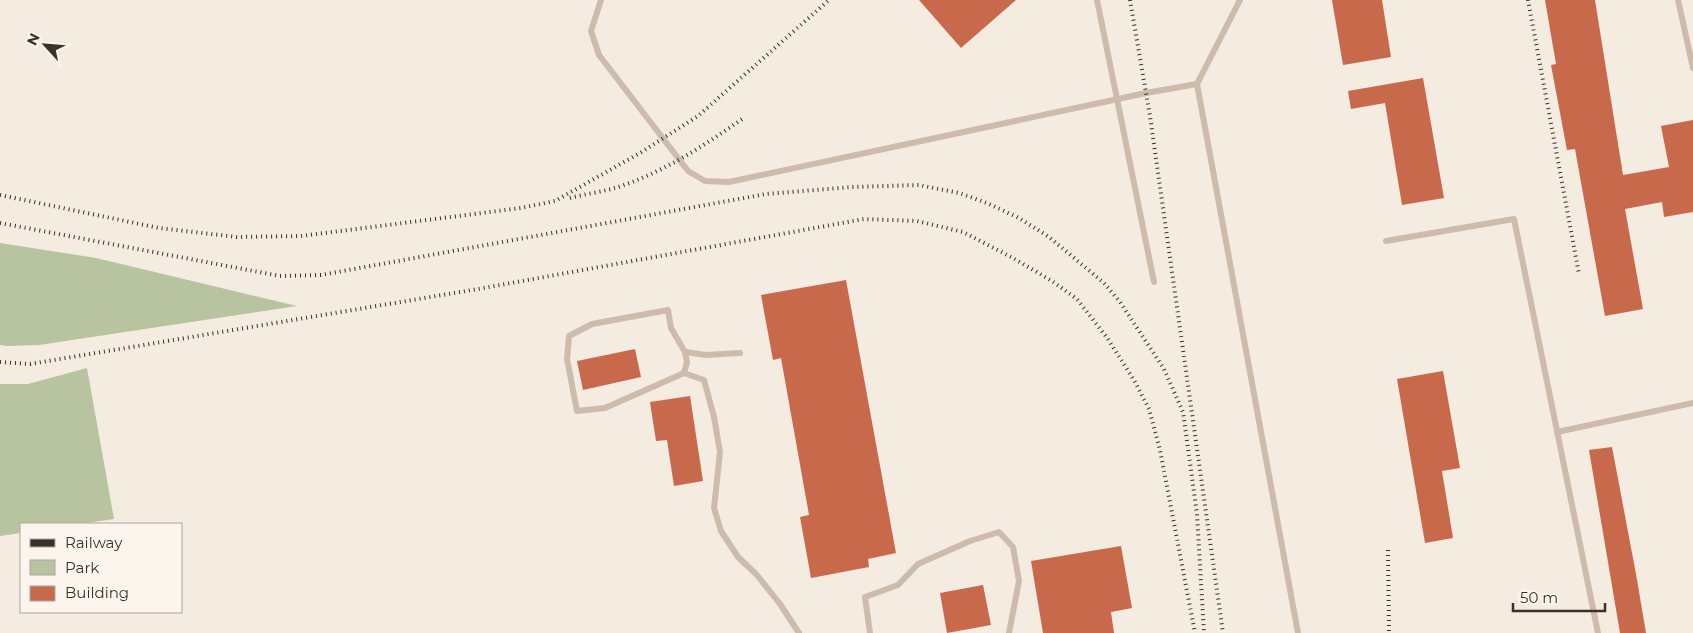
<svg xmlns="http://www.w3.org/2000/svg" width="1693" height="633" font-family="Montserrat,sans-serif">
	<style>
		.green { fill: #b8c4a0 }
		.building { fill: #c8694b }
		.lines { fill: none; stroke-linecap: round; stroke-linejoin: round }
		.lane { stroke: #cdbbac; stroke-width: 6 }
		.rail { stroke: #3b302b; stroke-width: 4; stroke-dasharray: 1 4; stroke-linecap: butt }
	</style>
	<rect width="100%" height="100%" fill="#f4ebe1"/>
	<g class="green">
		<polygon points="0,243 96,258 297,306 39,345 7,346 0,345"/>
		<polygon points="87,368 114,519 79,524 21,524 21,533 0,536 0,384 28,384"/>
	</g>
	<g class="building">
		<polygon points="919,0 1016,0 961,48"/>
		<polygon points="1332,0 1382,0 1391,57 1343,65"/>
		<polygon points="1545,0 1595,0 1623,175 1669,167 1661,126 1693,120 1693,212 1664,217 1662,202 1625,209 1643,309 1605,316 1575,149 1567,150 1551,65 1556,64"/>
		<polygon points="1423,78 1444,198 1402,205 1385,103 1351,109 1348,91"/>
		<polygon points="846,280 896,553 868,559 869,567 811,578 800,517 809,515 781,358 773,360 761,295"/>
		<polygon points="635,349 641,377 583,390 577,361"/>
		<polygon points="1443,371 1460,468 1442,471 1453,538 1425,543 1397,379"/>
		<polygon points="690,396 703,481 674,486 667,440 656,441 650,402"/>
		<polygon points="1612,447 1636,574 1646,633 1620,633 1589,450"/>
		<polygon points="1121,546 1132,608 1111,612 1114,633 1043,633 1031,561"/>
		<polygon points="983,585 991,625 947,633 940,593"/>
	</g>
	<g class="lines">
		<g class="lane">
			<polyline points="601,0 591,31 599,55 688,171 705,181 729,182 1146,93 1197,84 1240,0"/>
			<polyline points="1097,0 1154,282"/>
			<polyline points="1678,0 1693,68"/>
			<polyline points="1197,84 1298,633"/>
			<polyline points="1386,241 1514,219 1598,633"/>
			<polyline points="740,353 706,355 685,352 671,328 668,310 592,324 569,336 567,359 577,411 605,408 684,373 704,380 714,417 720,452 714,508 721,531 738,557 757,575 780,604 799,633"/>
			<polyline points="684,373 687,362 685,352"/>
			<polyline points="1557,432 1693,403"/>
			<polyline points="870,633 865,597 898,585 918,564 970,541 999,532 1013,547 1019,581 1009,633"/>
		</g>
		<g class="rail">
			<polyline points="1130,0 1150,116 1223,633"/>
			<polyline points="1528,0 1579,274"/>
			<polyline points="0,195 159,228 237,237 301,236 521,208 555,201 640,153 698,116 829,0"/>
			<path d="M 570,198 C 585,194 601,192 615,188 C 663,173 705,145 745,117"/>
			<polyline points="0,223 280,276 321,275 766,194 852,187 919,185 959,193 987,203 1019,218 1049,237 1104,283 1120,302 1164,369 1183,412 1197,514 1204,633"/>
			<polyline points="0,362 30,364 478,289 864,219 917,221 963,232 1013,258 1052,281 1077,299 1108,339 1135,382 1149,409 1160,450 1195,633"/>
			<polyline points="1388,550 1389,633"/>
		</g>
	</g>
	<rect x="20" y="523" width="162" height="90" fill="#fbf5ee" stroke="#aea6a0"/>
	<rect x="30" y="539" width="25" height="8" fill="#3b302b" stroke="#aea6a0"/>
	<text x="65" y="548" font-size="15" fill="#3b302b">Railway</text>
	<rect x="30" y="560" width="25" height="15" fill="#b8c4a0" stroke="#aea6a0"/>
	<text x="65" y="573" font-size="15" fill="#3b302b">Park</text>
	<rect x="30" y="586" width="25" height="15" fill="#c8694b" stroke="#aea6a0"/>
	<text x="65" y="598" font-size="15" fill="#3b302b">Building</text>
	<g transform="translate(45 45) rotate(296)" stroke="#fbf5ee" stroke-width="4" paint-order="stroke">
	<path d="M0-4L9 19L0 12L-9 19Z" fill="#3b302b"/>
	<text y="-8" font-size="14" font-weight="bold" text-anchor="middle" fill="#3b302b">N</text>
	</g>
	<path d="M1513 603v8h92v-8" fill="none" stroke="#3b302b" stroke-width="2.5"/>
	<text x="1520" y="603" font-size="15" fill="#3b302b" stroke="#fbf5ee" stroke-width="4" paint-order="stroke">50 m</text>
</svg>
